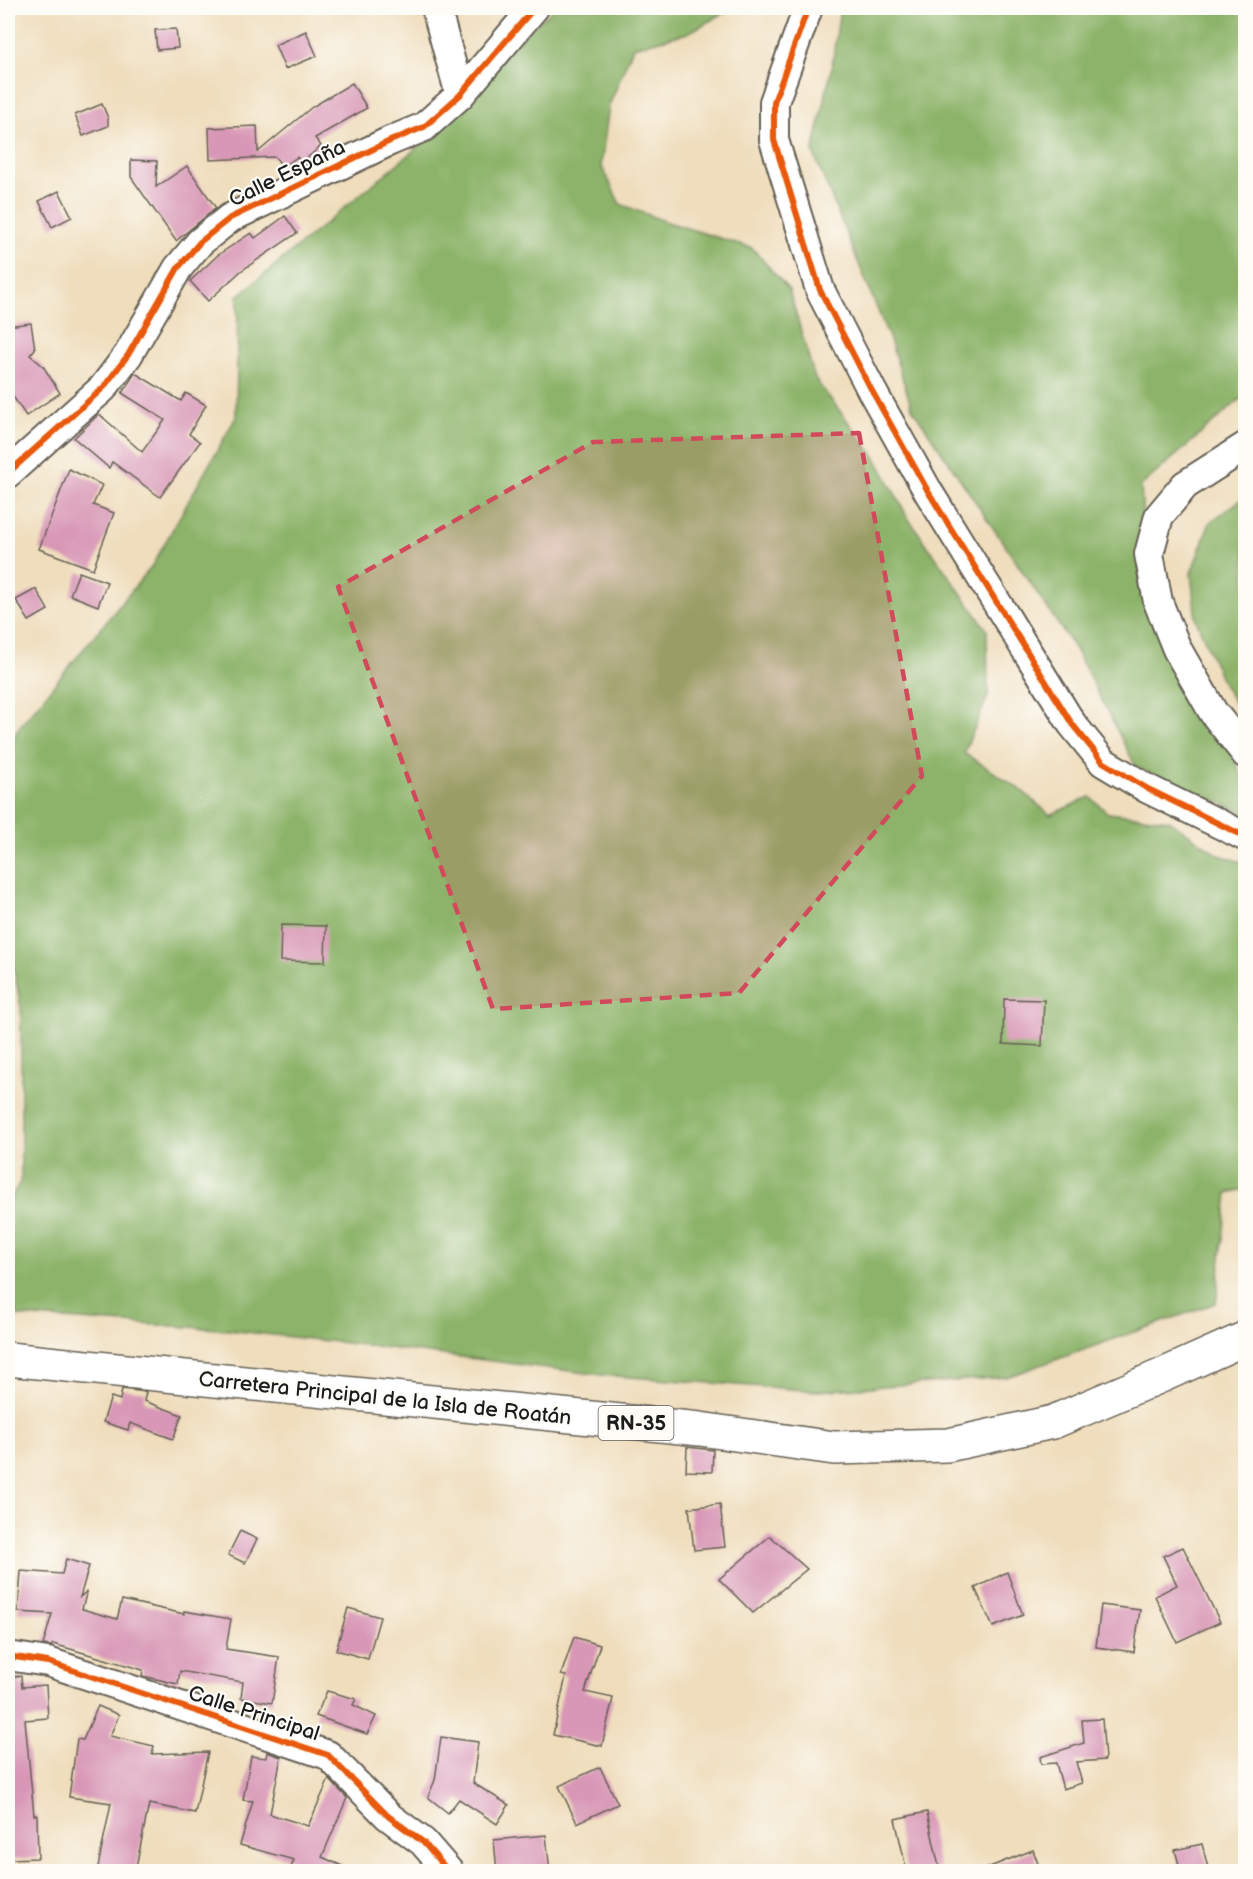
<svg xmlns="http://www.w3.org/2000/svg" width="1253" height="1879" font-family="'Balsamiq Sans',sans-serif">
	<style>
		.forest { fill: #8cb369; stroke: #546842; stroke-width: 1.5 }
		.building { fill: #d897b6 }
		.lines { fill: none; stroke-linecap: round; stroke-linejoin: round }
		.minor-casing { stroke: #666054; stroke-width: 32 }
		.major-casing { stroke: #666054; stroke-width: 36 }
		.minor { stroke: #fff; stroke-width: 28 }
		.major { stroke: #fff; stroke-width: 33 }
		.cycleway-casing { stroke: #fdfcf7; stroke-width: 10 }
		.cycleway { stroke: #e8590c; stroke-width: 6 }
		.marked { fill: #d1495b; fill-opacity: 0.2; stroke: #d1495b; stroke-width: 4.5; stroke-dasharray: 12 8; stroke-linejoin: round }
		.labels { text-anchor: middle; stroke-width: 4.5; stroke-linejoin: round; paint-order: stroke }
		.shield { fill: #fdfcf7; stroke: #605f5e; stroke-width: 1.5 }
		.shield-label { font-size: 20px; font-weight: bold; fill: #1c1c1c }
		.street-label { font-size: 21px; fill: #1c1c1c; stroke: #fdfcf7 }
	</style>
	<rect width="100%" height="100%" fill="#fdfcf7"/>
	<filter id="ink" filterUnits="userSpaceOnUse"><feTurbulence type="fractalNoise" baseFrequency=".0167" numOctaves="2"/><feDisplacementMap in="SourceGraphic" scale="12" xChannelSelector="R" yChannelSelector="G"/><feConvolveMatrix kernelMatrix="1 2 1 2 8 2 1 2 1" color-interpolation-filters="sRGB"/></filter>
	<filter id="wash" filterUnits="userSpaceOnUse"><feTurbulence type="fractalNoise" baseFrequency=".008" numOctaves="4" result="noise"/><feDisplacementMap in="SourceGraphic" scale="24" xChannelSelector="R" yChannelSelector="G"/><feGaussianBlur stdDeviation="1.35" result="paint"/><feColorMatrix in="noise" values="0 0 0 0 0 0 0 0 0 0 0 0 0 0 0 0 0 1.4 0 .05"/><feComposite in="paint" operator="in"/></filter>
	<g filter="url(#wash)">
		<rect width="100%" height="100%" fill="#efddbc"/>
		<g class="forest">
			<polygon points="555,8 733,8 688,33 633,47 609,106 601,165 620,204 664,221 752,248 789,290 815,379 876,458 908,518 987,630 988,696 964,753 1020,789 1050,815 1090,797 1108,813 1169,820 1219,855 1245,863 1245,1189 1228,1193 1216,1303 1007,1377 818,1391 602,1375 373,1346 219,1329 18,1316 8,1292 8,1203 21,1180 21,1008 8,935 8,773 16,731 152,566 236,417 238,296 437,131 476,78"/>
			<polygon points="840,8 1245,8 1245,395 1141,486 1149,615 1232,753 1245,784 1245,813 1136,767 1075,649 912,408 890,340 813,152 832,66"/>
			<polygon points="1245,497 1245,718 1224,686 1196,620 1191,573 1210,522"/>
		</g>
		<g id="blocks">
			<g class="building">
				<polygon points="176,29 178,48 157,50 155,30"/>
				<polygon points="306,31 317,56 285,69 275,45"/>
				<polygon points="352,83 367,108 315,138 321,146 301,163 297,157 283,167 275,157 210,160 209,128 257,126 258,152 312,107"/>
				<polygon points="102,104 108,118 108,126 83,136 75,115"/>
				<polygon points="131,160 157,161 156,187 187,166 216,208 176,241 131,177"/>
				<polygon points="59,191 72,217 52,227 39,201"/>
				<polygon points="285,216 297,233 241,271 208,301 190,281 218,255 251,233 255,238"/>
				<polygon points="31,323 35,349 30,355 43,366 60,393 26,416 8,389 8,326"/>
				<polygon points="135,373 181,401 186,393 206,405 189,434 200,442 160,497 112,462 109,468 74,438 99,414 142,452 165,420 122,393"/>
				<polygon points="69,469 102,485 93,505 114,513 93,569 39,549"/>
				<polygon points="79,572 107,582 98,606 70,595"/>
				<polygon points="36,589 48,610 29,621 16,600"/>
				<polygon points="281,925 326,926 325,962 280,961"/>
				<polygon points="1004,999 1044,1000 1042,1046 1003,1044"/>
				<polygon points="122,1389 146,1392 144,1401 182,1415 173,1439 130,1423 128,1430 103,1422 111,1397 120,1400"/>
				<polygon points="687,1447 713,1450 712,1472 686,1471"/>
				<polygon points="720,1504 725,1547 694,1550 689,1508"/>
				<polygon points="240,1531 257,1539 245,1563 228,1555"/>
				<polygon points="770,1536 807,1569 753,1613 719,1579"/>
				<polygon points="1183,1547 1220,1622 1177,1642 1155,1596 1177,1585 1163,1556"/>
				<polygon points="66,1559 89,1566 80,1597 87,1591 82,1609 117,1619 122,1600 184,1614 184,1611 231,1619 226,1649 279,1657 272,1703 241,1698 243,1682 180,1671 178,1684 147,1677 142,1676 143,1670 53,1644 52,1646 43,1645 52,1614 18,1612 21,1571 62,1574"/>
				<polygon points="1007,1572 1023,1615 993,1627 975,1588"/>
				<polygon points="1101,1605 1140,1610 1134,1652 1096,1647"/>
				<polygon points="348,1608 380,1617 368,1659 336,1650"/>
				<polygon points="574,1637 600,1645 585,1692 613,1698 602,1746 553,1735 566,1676 561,1675"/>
				<polygon points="21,1676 22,1687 46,1685 48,1718 25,1720 34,1815 37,1815 38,1858 8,1859 8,1677"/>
				<polygon points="327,1691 356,1699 353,1705 376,1716 367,1734 316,1716"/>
				<polygon points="98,1706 119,1715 110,1736 154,1746 152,1754 208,1752 195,1813 149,1804 135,1872 97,1872 111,1803 69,1797 77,1739 83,1740"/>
				<polygon points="1102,1719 1105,1760 1076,1762 1082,1783 1063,1789 1056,1763 1041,1764 1040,1757 1084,1743 1082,1720"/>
				<polygon points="441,1737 478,1742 473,1783 509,1805 497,1824 459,1799 448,1813 428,1797 435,1780"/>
				<polygon points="267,1752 281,1757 270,1814 308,1826 329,1779 347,1798 322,1857 356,1872 289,1872 294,1860 240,1845 253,1801 243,1800 251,1756 266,1758"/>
				<polygon points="600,1767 618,1804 577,1823 559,1786"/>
				<polygon points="927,1812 939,1867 919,1872 907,1872 895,1819"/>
				<polygon points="546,1835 550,1872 497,1872 494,1840"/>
				<polygon points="1202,1844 1209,1872 1181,1872 1175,1850"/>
				<polygon points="1033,1850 1041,1872 983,1872 982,1870"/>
			</g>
		</g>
	</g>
	<g filter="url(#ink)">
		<use href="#blocks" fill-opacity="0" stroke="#666054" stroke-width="1.5"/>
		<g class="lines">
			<defs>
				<g id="minor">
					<polyline points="436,8 460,95"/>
					<polyline points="808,8 774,102 774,140 820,290 872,391 929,493 1072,724 1103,762 1148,789 1246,837"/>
					<polyline points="1246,446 1185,485 1159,516 1149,554 1158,602 1177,649 1213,712 1246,754"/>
					<polyline points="8,473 103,388 128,355 178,268 200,242 230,218 390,141 424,127 460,95 534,8"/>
					<polyline points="8,1656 48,1662 328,1755 388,1816 423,1842 449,1872"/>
				</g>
				<polyline id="major" points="8,1359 700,1429 834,1448 948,1445 1053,1422 1163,1375 1246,1338"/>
			</defs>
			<use href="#minor" class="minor-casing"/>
			<use href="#major" class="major-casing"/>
			<use href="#minor" class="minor"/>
			<use href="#major" class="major"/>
			<defs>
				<g id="cycleway">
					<polyline points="808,8 774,102 774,140 820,290 872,391 929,493 1072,724 1103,762 1148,789 1246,837"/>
					<polyline points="8,473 103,388 128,355 178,268 200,242 230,218 390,141 424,127 460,95 534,8"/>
					<polyline points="8,1656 48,1662 328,1755 388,1816 423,1842 449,1872"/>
				</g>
			</defs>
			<use href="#cycleway" class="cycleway-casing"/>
			<use href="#cycleway" class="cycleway"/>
		</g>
	</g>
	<path class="marked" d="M 859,433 L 922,776 L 739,993 L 493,1009 L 338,587 L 593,442 Z"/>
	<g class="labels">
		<rect class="shield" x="598.5" y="1406" width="75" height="34" rx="4.5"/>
		<g class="shield-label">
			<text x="636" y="1430">RN-35</text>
		</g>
		<g class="street-label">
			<text transform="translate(287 173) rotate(-26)" y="7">Calle España</text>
			<text transform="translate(385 1398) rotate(6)" y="7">Carretera Principal de la Isla de Roatán</text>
			<text transform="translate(254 1713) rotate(18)" y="7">Calle Principal</text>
		</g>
	</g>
	<rect width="1253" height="1879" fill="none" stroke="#fdfcf7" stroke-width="30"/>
</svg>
